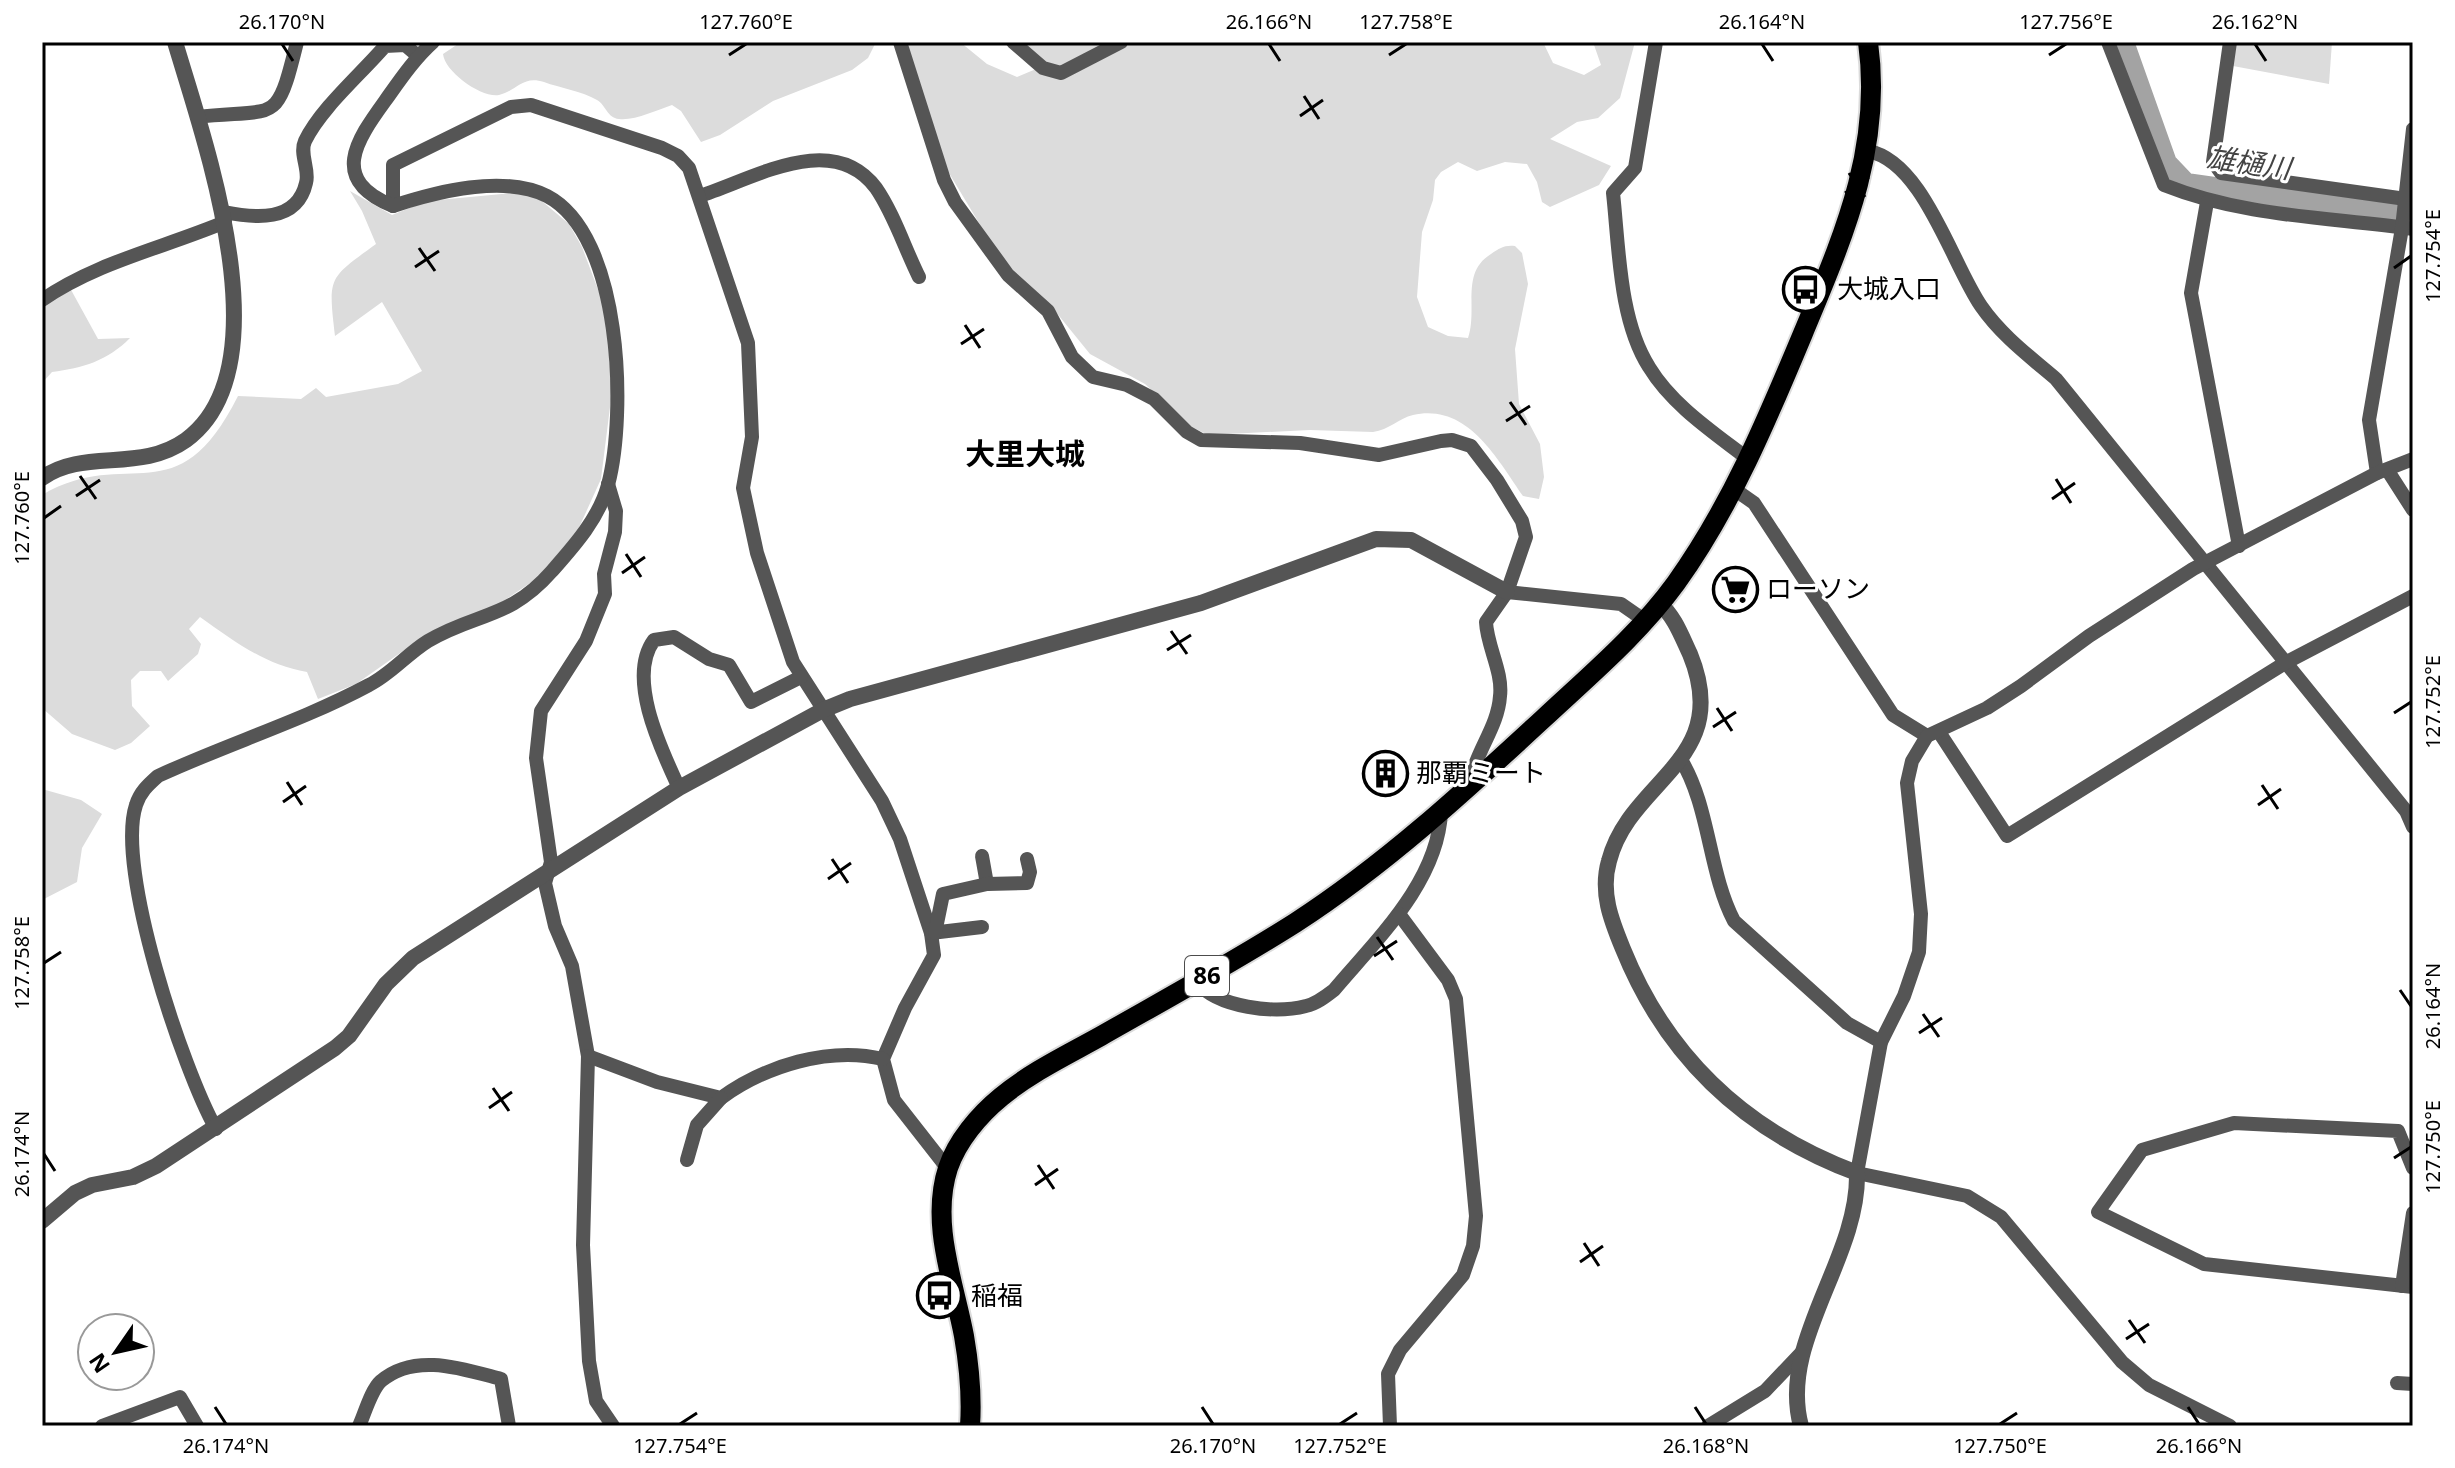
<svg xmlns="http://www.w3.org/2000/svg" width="2455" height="1468" font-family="'Noto Sans','Noto Sans JP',sans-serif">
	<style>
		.green { fill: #dcdcdc }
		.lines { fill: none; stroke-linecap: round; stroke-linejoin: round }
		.river { stroke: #a3a3a3; stroke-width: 22 }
		.primary-casing { stroke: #dbdbdb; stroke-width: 24 }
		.minor { stroke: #555; stroke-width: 14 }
		.tertiary { stroke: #555; stroke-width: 16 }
		.primary { stroke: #000; stroke-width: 20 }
		.ticks { fill: none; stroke: #000; stroke-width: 3 }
		.labels { text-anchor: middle; stroke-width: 6; stroke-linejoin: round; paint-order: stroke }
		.shield { fill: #fff; stroke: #4c4c4c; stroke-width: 2 }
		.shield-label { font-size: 24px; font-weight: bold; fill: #000 }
		.poi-label { font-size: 26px; fill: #000; stroke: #fff; text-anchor: start }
		.water-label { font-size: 28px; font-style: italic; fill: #444; stroke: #fff }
		.quarter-label { font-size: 30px; font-weight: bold; fill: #000; stroke: #fff }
		.neatline { fill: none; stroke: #000; stroke-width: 3 }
		.ticks-label { font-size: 20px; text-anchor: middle; fill: #000 }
	</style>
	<rect width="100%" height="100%" fill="#fff"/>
	<g class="green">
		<path d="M 461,42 L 876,42 L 868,58 L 852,70 L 773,101 L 720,135 L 701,142 L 681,111 L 672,105 C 657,110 634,121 619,119 C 607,118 606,105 597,100 C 582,91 560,88 544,82 C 522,75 517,91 499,95 C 481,98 445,72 443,54 Z"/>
		<path d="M 904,42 L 960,42 L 987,64 L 1017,77 L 1036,69 L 1023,42 L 1543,42 L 1553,63 L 1584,75 L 1601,65 L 1593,42 L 1635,42 L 1620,98 L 1598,118 L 1577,122 L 1550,139 L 1611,166 L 1599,185 L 1550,207 L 1542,202 L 1537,182 L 1527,164 L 1505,162 L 1477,171 L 1458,162 L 1441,172 L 1435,180 L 1433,200 L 1422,232 L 1417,297 L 1428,327 L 1448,336 L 1468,338 C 1478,309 1460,273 1491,254 C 1500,248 1504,245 1515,246 L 1522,253 L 1528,284 L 1515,349 L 1519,404 L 1540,444 L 1544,477 L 1539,499 L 1523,496 C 1497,459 1468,403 1413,415 C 1399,418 1389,430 1373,432 L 1310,430 L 1208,435 L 1190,426 L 1145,384 L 1090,354 L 1051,306 L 1003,263 L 937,153 Z"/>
		<polygon points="2236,42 2332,42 2329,84 2233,66"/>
		<path d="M 350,191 L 392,215 L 427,201 L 512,193 L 537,197 L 569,224 L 582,247 L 605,308 L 612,391 L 601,479 L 577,532 L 536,579 L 499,604 L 430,632 L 356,684 L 318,699 L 307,672 C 265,665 234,641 200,617 L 189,629 L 201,644 L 198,654 L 168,681 L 161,671 L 140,671 L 131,680 L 132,706 L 150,726 L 131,743 L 115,750 L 72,734 L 42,708 L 42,495 C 129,444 176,519 238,396 L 301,399 L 316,388 L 326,397 L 398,384 L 422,371 L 382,302 L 335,336 C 328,276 328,279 376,244 L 362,211 Z"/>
		<path d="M 70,288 L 98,339 L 130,338 C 107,361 83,368 52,372 L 42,383 L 42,305 Z"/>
		<polygon points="42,789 81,800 102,814 82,848 77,882 42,900"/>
	</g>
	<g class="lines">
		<polyline class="river" points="2123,42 2166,163 2186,184 2413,216"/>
		<defs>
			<path id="primary" d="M 970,1426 C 972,1397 969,1365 964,1336 C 954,1283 930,1223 948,1168 C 957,1141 979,1115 1001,1097 C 1031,1072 1067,1055 1101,1036 C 1166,999 1232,963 1295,923 C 1386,864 1465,791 1544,718 C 1590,675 1639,634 1676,583 C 1734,502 1771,410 1809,319 C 1847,228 1882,143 1868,42"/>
		</defs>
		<use href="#primary" class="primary-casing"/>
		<g class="minor">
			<path d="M 900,42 L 944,180 L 955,202 L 1008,275 L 1048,311 L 1072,357 L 1093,377 L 1127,385 L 1154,399 L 1187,432 L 1201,440 L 1300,443 L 1379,455 L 1441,441 L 1452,440 L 1471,446 L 1497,480 L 1522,521 L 1526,537 L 1507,592 L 1486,622 C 1487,646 1503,672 1500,696 C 1498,728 1474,753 1470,785"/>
			<polyline points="1013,42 1043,68 1061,73 1121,42"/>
			<path d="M 1656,42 L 1635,168 L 1613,193 C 1619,247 1619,320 1649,367 C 1672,405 1713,432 1748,459"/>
			<path d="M 2108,42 L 2164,185 C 2244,217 2328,217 2413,229"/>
			<polyline points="2230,42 2213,162 2221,173 2413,200"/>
			<path d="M 197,117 C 278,108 276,127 297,42"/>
			<path d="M 1868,151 C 1923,161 1952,264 1981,306 C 2001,335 2029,356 2056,379 L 2406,811 L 2413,827"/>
			<path d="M 699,196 C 752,180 832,129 876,188 C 894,214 905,249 919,277"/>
			<polyline points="2207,202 2191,293 2239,546"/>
			<polyline points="393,206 393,165 511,107 531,105 662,148 678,156 689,168 748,343 752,437 743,488 757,553 793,662 882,801 900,839 931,933 934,955 905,1008 883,1059 894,1100 948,1169"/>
			<path d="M 224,212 C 254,218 297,223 306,183 C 310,170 299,154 305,141 C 321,108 361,74 385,46 L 405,45 L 418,56"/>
			<path d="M 42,300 C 97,262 163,248 225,222"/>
			<polyline points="2388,471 2413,510"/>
			<polyline points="2377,473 2369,420 2402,228 2413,129"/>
			<polyline points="608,484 616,511 615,532 604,574 605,594 586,641 541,711 536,758 551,862 545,883 555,926 572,966 588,1056 583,1245 589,1361 596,1401 613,1426"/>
			<polyline points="1734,489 1754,503 1893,715 1927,736"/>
			<polyline points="1507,592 1621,604 1644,620"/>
			<polyline points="1939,732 2007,836 2285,663 2413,596"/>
			<path d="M 1680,758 C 1710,806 1708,871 1734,921 L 1847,1023 L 1881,1042"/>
			<path d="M 679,788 C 662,751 626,678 654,640 L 674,637 L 709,659 L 729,665 L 751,702 L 801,677"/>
			<polyline points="982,856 987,884"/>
			<polyline points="931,933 982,927"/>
			<polyline points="935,933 943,894 987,884 1027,883 1030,872 1027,859"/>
			<path d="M 1197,982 C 1218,1008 1275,1014 1306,1006 C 1316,1004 1325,997 1334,990 C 1376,940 1438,882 1441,812"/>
			<path d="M 588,1056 L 657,1082 L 721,1098 C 765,1066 829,1046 883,1059"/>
			<path d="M 216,1129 C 183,1070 115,868 136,805 C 140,792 148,785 158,776 C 227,744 302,721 369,685 C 391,674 407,654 428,641 C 477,612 509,620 552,571 C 575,545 599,518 608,485 C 627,413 622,235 547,196 C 503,174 436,192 393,206 C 329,180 356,141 385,101 C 400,80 414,59 433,42"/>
			<polyline points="687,1160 697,1125 721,1098"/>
			<polyline points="2413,1168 2398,1131 2234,1123 2142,1150 2098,1212 2204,1264 2413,1287"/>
			<polyline points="2402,1286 2413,1213"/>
			<polyline points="2397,1383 2413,1384"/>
			<polyline points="102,1426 180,1397 197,1426"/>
			<path d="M 359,1426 C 365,1413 371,1390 381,1381 C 415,1352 463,1369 501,1379 L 509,1426"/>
			<polyline points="1390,1426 1388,1374 1400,1350 1463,1275 1473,1246 1476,1216 1456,999 1448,980 1399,914"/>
			<polyline points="1708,1426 1765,1391 1803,1351"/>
			<polyline points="2230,1426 2149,1385 2122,1362 2001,1217 1967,1196 1857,1173 1881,1042 1904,996 1919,952 1921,914 1907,783 1912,761 1927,736 1987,708 2021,686 2089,636 2193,569 2377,473 2413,459"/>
		</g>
		<g class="tertiary">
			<path d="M 42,478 C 84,448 140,473 186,440 C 286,367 203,137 175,42"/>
			<path d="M 1659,603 C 1675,617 1681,635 1690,654 C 1734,761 1630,779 1609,861 C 1600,892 1611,920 1623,949 C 1667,1058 1747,1132 1857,1173 C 1859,1259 1778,1342 1801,1426"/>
			<polyline points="42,1221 75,1193 92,1185 133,1177 156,1166 335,1048 349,1036 386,984 413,958 679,788 823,710 850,699 1201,603 1376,539 1411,540 1507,592"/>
		</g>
		<use href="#primary" class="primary"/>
	</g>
	<path class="ticks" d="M 282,44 L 293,61M 1269,44 L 1280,61M 1762,44 L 1773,61M 2255,44 L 2266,61M 729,55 L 746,44M 1389,55 L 1406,44M 2049,55 L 2066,44M 1304,96 L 1319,119M 1300,116 L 1323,100M 1849,173 L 1865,197M 1845,193 L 1869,177M 419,248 L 435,271M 415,267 L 439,251M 2394,268 L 2411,256M 965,325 L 980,348M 961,344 L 984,329M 1510,402 L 1526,425M 1506,421 L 1530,406M 80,476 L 96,499M 2056,479 L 2071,503M 76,496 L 100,480M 2052,499 L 2075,483M 44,518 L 61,506M 626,554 L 641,577M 622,573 L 645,557M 1171,631 L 1187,654M 1167,650 L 1191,635M 1717,708 L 1732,731M 2394,713 L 2411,702M 1713,727 L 1736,712M 287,782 L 302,805M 2262,785 L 2278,809M 283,802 L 306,786M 2258,805 L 2281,789M 832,859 L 848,883M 828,879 L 851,863M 1377,937 L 1393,960M 1374,956 L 1397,941M 44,963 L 61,952M 2400,990 L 2411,1006M 1923,1014 L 1939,1037M 1919,1033 L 1942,1018M 493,1088 L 509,1111M 489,1108 L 512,1092M 44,1154 L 55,1171M 2394,1158 L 2411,1147M 1038,1165 L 1054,1189M 1035,1185 L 1058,1169M 1584,1243 L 1599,1266M 1580,1262 L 1603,1246M 2129,1320 L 2145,1343M 2126,1339 L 2149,1324M 215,1407 L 226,1424M 1202,1407 L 1213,1424M 1695,1407 L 1706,1424M 2188,1407 L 2199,1424M 680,1424 L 697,1413M 1340,1424 L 1357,1413M 2000,1424 L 2017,1413"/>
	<defs>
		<symbol id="bus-ring" viewBox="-11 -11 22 22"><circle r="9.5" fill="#fff" stroke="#000" stroke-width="1.5"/><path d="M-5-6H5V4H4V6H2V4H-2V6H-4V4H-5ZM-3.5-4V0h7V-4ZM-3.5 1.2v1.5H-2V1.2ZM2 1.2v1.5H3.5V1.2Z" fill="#000"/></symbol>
		<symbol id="supermarket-ring" viewBox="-11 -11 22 22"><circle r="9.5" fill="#fff" stroke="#000" stroke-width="1.5"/><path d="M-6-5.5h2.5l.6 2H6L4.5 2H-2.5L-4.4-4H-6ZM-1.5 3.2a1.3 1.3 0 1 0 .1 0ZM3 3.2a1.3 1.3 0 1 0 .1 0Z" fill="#000"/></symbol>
		<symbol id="building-ring" viewBox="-11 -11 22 22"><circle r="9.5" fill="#fff" stroke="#000" stroke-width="1.5"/><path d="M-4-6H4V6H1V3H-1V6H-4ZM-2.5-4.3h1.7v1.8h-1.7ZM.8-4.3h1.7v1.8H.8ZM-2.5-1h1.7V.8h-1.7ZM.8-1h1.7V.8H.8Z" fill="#000"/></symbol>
	</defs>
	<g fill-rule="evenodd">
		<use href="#bus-ring" x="1780" y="264" width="51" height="51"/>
		<use href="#supermarket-ring" x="1710" y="564" width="51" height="51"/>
		<use href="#building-ring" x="1360" y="748" width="51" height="51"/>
		<use href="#bus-ring" x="914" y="1270" width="51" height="51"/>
	</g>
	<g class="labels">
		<rect class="shield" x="1185" y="956" width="44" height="40" rx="6"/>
		<g class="shield-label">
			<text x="1207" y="984">86</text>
		</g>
		<g class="poi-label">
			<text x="1837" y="298">大城入口</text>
			<text x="1766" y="598">ローソン</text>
			<text x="1416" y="782">那覇ミート</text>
			<text x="971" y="1305">稲福</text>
		</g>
		<g class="water-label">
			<text transform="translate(2249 163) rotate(8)" y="10">雄樋川</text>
		</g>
		<g class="quarter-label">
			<text x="1025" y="465">大里大城</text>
		</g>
	</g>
	<rect width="2455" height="1468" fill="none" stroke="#ffffff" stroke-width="88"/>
	<g transform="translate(116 1352) rotate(236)"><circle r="38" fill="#ffffff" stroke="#999999" stroke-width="2"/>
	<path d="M0-6L14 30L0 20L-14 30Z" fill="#000000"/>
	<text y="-12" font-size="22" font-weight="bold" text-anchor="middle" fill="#000000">N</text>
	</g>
	<rect x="44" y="44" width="2367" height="1380" class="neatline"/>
	<g class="ticks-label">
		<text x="282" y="29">26.170°N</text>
		<text x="746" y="29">127.760°E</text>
		<text x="1269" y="29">26.166°N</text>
		<text x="1406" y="29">127.758°E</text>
		<text x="1762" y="29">26.164°N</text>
		<text x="2066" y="29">127.756°E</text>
		<text x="2255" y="29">26.162°N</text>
		<text transform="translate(2433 256) rotate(-90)" y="7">127.754°E</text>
		<text transform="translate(22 518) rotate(-90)" y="7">127.760°E</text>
		<text transform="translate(2433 702) rotate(-90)" y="7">127.752°E</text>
		<text transform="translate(22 963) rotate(-90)" y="7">127.758°E</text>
		<text transform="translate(2433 1006) rotate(-90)" y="7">26.164°N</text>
		<text transform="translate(2433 1147) rotate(-90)" y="7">127.750°E</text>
		<text transform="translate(22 1154) rotate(-90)" y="7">26.174°N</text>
		<text x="226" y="1453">26.174°N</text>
		<text x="680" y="1453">127.754°E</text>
		<text x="1213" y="1453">26.170°N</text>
		<text x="1340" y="1453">127.752°E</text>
		<text x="1706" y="1453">26.168°N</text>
		<text x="2000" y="1453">127.750°E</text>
		<text x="2199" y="1453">26.166°N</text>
	</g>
</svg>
